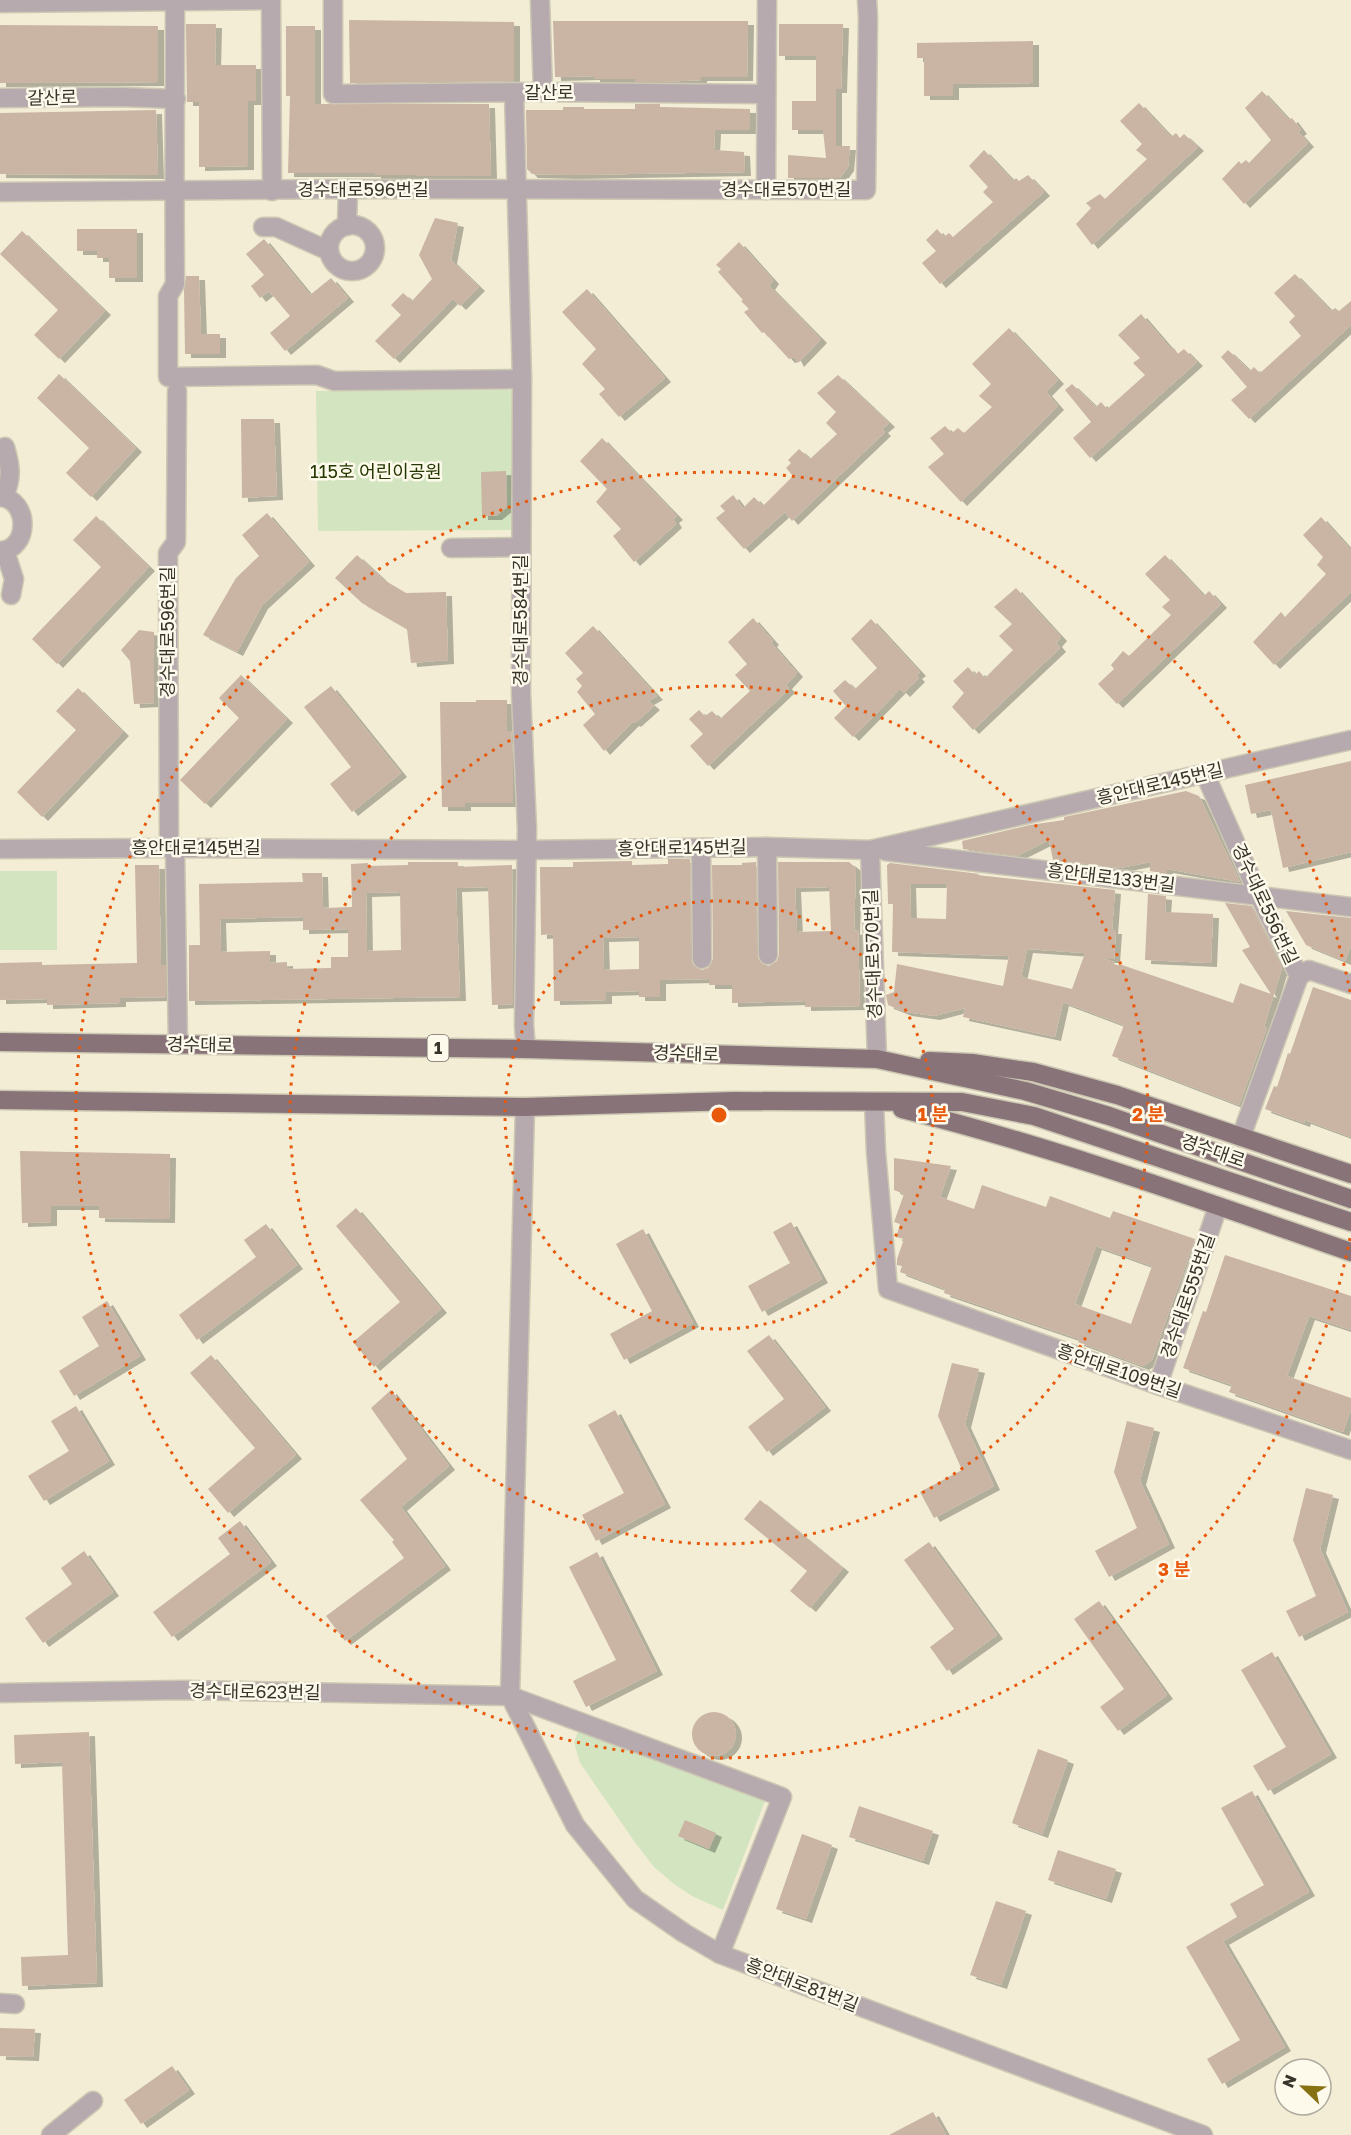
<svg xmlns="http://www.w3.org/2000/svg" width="1351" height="2135" font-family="'Golos Text','Noto Sans KR',sans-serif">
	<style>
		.green { fill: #d3e4c0 }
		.building { fill: #cab4a4; fill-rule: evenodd; filter: url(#shadow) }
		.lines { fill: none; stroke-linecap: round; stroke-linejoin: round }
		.minor-casing { stroke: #cdc8b3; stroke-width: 21 }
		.major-casing { stroke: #cdc8b3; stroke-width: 21 }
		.minor { stroke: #b6aaae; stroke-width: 18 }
		.major { stroke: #887379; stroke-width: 18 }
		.ring { fill: none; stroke: #e8590c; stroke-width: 3; stroke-dasharray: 3 6 }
		.labels { text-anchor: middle; stroke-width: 5; stroke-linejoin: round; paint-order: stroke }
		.shield { fill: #fefaeb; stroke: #737065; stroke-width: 1.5 }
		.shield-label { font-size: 16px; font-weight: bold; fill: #37352b }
		.street-label { font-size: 18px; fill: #37352b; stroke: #fefaeb }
		.park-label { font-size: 18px; fill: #243700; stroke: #fefaeb }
		.centre { fill: #e8590c; stroke: #fefaeb; stroke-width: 3 }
		.ring-label { font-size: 18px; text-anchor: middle; font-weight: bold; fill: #e8590c; stroke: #fefaeb; stroke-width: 5; stroke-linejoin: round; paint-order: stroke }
	</style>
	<defs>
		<filter id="shadow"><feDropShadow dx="6" dy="4" stdDeviation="0" flood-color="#0004"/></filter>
	</defs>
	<rect width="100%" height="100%" fill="#f3edd5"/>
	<g class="green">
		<polygon points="508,390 522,392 521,530 318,531 316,391"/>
		<rect x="0" y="871" width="57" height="79"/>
		<polygon points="586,1728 765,1801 723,1910 692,1896 674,1884 654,1867 634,1841 580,1763 574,1742 579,1729"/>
	</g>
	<g class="building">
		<polygon points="349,20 514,22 514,81 350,83"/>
		<polygon points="553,21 748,21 747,77 701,77 701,80 660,82 635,82 635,79 594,79 594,76 555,77"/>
		<polygon points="186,24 216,24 215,65 256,65 256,101 248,101 248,166 199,167 199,102 187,102"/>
		<polygon points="779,24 843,24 841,89 836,89 836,146 850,146 848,167 840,178 788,178 788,155 826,158 823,130 792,130 792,101 816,101 816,56 779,56"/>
		<polygon points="0,25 158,26 158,82 0,83"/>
		<polygon points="286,26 315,26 315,104 489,104 491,176 417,176 417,175 375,175 375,173 288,173 290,96 286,96"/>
		<polygon points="1033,41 1033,83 953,84 953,96 924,96 924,58 917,58 917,43"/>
		<polygon points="1262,91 1289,120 1292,118 1301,130 1298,132 1308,143 1244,204 1222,179 1239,161 1241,164 1246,160 1249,163 1271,140 1245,108"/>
		<polygon points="1139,103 1171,137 1176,133 1180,138 1184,134 1198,147 1092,245 1076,224 1091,208 1086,203 1100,194 1105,199 1147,159 1136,150 1142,144 1120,121"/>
		<polygon points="635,104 660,104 660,107 750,109 750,130 715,130 714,150 744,152 745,172 571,175 532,174 527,169 526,110 563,110 563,107 584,107 584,109 635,109"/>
		<polygon points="156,110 158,175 0,174 0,113"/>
		<polygon points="984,150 1013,181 1016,178 1019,181 1028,175 1044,192 940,284 922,263 936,251 926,240 937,229 944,237 949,233 953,237 993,202 983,192 988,187 969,166"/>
		<polygon points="435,218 458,223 451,260 479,287 460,306 453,299 394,359 375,341 401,315 391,305 403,293 412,301 432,279 419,255"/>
		<polygon points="77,229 137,229 137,278 109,278 109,258 97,258 97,251 77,251"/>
		<polygon points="22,231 105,311 59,359 34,335 58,310 0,254"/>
		<polygon points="264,239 310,295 331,278 348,298 285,351 270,333 290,316 269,291 260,298 251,286 264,275 246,254"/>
		<polygon points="739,242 773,280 769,286 821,339 798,363 795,357 789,359 764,332 762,333 744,312 749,309 741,301 743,300 718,272 721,269 716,265"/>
		<polygon points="1295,274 1331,311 1335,308 1339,311 1351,301 1351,325 1249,419 1231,400 1247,387 1221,357 1228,350 1250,371 1254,367 1260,373 1301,336 1289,322 1295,316 1274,293"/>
		<polygon points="186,276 199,276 201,334 220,334 220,354 185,354 184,290"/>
		<polygon points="587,289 665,378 619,417 599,394 605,389 582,364 596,349 562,312"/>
		<polygon points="1141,314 1172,350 1174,348 1178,354 1184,349 1197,362 1090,458 1073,438 1091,422 1065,390 1072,384 1096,407 1101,402 1107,409 1145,375 1133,363 1140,358 1118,335"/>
		<polygon points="1009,328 1058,380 1046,392 1058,406 961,502 928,467 944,454 930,438 945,426 952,433 958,428 964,433 992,407 979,396 991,384 972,364"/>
		<polygon points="59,374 136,448 91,497 66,473 89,448 37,398"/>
		<polygon points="838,375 889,423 882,429 885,432 792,521 785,512 744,549 716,518 725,511 720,506 733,495 743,508 754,497 763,506 793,476 786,468 791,463 788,460 799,449 810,459 837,434 826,423 836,412 817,393"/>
		<polygon points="241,419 274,419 277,496 242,498"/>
		<polygon points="602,438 677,516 673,519 676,524 634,562 613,536 621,529 596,502 607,489 580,461"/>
		<polygon points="506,471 507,507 496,516 482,516 481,472"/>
		<polygon points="267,513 309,562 262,605 237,652 203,635 236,578 259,556 242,535"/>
		<polygon points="96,516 149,567 57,664 32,639 101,567 73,540"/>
		<polygon points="1321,517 1351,550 1351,592 1274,665 1253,642 1281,612 1285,617 1326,574 1317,565 1323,557 1303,535"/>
		<polygon points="357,555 384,580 406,593 446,592 448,660 411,663 407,629 362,603 335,578"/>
		<polygon points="1165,555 1204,596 1209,591 1221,604 1117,704 1098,684 1114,669 1111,665 1123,651 1129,656 1171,615 1162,607 1170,600 1145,574"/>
		<polygon points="1016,588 1061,637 1056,643 1060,648 973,730 952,707 964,693 953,681 968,667 975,675 979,671 985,678 1013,650 999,636 1012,624 994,607"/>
		<polygon points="753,618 773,641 771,643 797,673 786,685 789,689 708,766 690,746 703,734 689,719 699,710 705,716 712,711 720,719 750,691 735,675 747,664 728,642"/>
		<polygon points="871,619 920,672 916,675 919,678 904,693 900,689 853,737 834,718 846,706 833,691 845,680 855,689 877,668 851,639"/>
		<polygon points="593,626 657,696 648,701 654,706 635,723 633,722 604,751 583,725 595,714 577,692 582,686 576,679 583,673 565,653"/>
		<polygon points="139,630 154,632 154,703 134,704 130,661 121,650"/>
		<polygon points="241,675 287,719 205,804 180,780 239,718 219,698"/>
		<polygon points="331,686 401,773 352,812 330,784 351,767 304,707"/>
		<polygon points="78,688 123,732 42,817 17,792 76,730 56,711"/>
		<polygon points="476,700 507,700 507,731 511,731 513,756 513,803 465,803 465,807 442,807 440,702 476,702"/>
		<polygon points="1351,761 1351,852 1283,868 1271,810 1251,814 1245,785"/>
		<polygon points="1186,791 1199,796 1240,882 1167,869 1167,874 1150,871 1150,862 1120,868 1053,860 1049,840 1017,856 963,849 962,841 1030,825 1064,820 1064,817 1088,812"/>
		<path d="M 668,859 L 690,859 L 691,959 L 693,965 L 702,970 L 708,968 L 713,959 L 712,865 L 742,865 L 742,863 L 756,862 L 757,955 L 762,964 L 769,966 L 777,961 L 779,955 L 778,862 L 849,862 L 856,868 L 854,931 L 858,930 L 860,1006 L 805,1007 L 805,1001 L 732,1003 L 732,985 L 709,985 L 709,979 L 660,980 L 660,997 L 639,997 L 639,991 L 606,992 L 606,1000 L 554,1001 L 553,934 L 541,935 L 540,867 L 573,867 L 573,862 L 632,861 L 632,865 L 668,864 ZM 829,887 L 831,931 L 797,932 L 795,888 ZM 639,937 L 639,969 L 604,970 L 603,938 Z"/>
		<path d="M 408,862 L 458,862 L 458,867 L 512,865 L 513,1004 L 492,1005 L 488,887 L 456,888 L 460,997 L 189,1001 L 189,945 L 200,945 L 199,884 L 303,882 L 302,873 L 322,873 L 323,908 L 352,907 L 351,864 L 368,863 L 368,866 L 408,865 ZM 400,892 L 401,950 L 367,951 L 366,893 ZM 303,917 L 303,930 L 348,929 L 348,957 L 331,957 L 331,968 L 287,969 L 287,962 L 270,963 L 270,951 L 221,952 L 220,919 Z"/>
		<path d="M 890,863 L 980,874 L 977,875 L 1115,890 L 1112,930 L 1116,930 L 1114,959 L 1104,959 L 1114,962 L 1114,965 L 1122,965 L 1233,1003 L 1240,983 L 1271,994 L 1242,950 L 1250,947 L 1225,903 L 1252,906 L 1282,968 L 1264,1027 L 1267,1028 L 1239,1105 L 1112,1056 L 1124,1025 L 1063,1002 L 1055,1037 L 963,1017 L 965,1008 L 934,1016 L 906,1012 L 888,1005 L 886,995 L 894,992 L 897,964 L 1003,986 L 1009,956 L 892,952 L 893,904 L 888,904 L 887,865 ZM 910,884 L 947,884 L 946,919 L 911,918 ZM 1027,949 L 1085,953 L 1072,989 L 1021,977 Z"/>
		<polygon points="135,865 159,865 161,965 166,965 166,997 120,998 120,1003 47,1005 47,999 0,1000 0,963 42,962 42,965 137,963"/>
		<polygon points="1148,894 1166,896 1165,912 1213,914 1211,963 1145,960"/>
		<polygon points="1286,911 1351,918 1351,945 1345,961 1306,945"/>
		<polygon points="1313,987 1351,1000 1351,1137 1305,1120 1304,1123 1265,1109 1274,1086 1277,1087 1288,1053 1290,1054"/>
		<polygon points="20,1151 170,1154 169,1219 99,1218 99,1206 51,1206 51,1222 22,1223"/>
		<path d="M 894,1158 L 951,1166 L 940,1197 L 974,1209 L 982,1185 L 1046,1207 L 1050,1196 L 1110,1218 L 1113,1211 L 1195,1239 L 1152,1360 L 1143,1366 L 1078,1342 L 1079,1339 L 944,1293 L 945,1289 L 900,1272 L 902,1266 L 897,1265 L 897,1259 L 904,1239 L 896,1237 L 900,1224 L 894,1222 L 904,1194 L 894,1190 ZM 1096,1246 L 1152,1266 L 1131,1324 L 1075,1304 Z"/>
		<polygon points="356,1208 441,1309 374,1367 353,1342 400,1302 336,1226"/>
		<polygon points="791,1222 822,1279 762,1312 748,1286 790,1263 773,1232"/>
		<polygon points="266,1224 297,1265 197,1340 179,1315 256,1257 244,1240"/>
		<polygon points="643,1229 693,1323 624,1360 610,1334 652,1311 616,1244"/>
		<polygon points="1225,1255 1351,1296 1351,1330 1309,1316 1287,1376 1351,1398 1351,1409 1343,1432 1229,1392 1232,1385 1183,1368 1203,1311 1206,1312"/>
		<polygon points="107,1301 140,1356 74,1396 59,1371 99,1346 82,1317"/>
		<polygon points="769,1335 825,1407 767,1452 748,1427 784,1399 747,1351"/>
		<polygon points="211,1355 296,1455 228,1513 208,1489 255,1448 190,1373"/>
		<polygon points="952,1363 979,1369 965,1424 994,1486 934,1518 920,1492 962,1470 938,1416"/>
		<polygon points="391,1390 449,1466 401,1507 445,1566 345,1641 326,1616 404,1558 392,1542 394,1540 360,1500 407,1459 371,1408"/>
		<polygon points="76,1406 109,1461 44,1501 28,1476 69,1451 51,1421"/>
		<polygon points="615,1410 665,1504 596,1541 582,1515 624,1493 588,1425"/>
		<polygon points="1127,1421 1154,1428 1140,1481 1169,1544 1109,1577 1095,1551 1137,1528 1114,1472"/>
		<polygon points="1306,1488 1333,1495 1320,1549 1348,1612 1299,1637 1286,1611 1316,1596 1293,1540"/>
		<polygon points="760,1500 843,1568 810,1608 790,1591 807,1571 744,1519"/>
		<polygon points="240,1521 271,1562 172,1637 153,1612 230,1554 218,1538"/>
		<polygon points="929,1542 997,1635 947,1671 930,1647 954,1629 904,1560"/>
		<polygon points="84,1551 113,1592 43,1643 25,1618 72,1584 61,1568"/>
		<polygon points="597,1552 657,1671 586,1707 573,1681 616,1660 569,1567"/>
		<polygon points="1099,1601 1167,1695 1118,1731 1100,1707 1124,1689 1074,1619"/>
		<polygon points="1272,1652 1331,1754 1268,1791 1253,1766 1286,1747 1241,1670"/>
		<circle cx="714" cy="1734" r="22"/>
		<polygon points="89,1732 97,1983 22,1986 21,1957 68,1955 62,1762 15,1764 14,1735"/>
		<polygon points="1038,1749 1068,1760 1042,1834 1012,1823"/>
		<polygon points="1252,1791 1309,1892 1223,1941 1285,2047 1222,2084 1207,2059 1240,2040 1186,1947 1237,1917 1230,1904 1264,1885 1221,1808"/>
		<polygon points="859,1806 933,1831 923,1861 849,1837"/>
		<polygon points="685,1820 716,1833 709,1849 678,1836"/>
		<polygon points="802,1834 832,1845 806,1919 776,1909"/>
		<polygon points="1058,1850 1116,1869 1106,1899 1048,1880"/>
		<polygon points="996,1901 1026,1911 1001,1985 970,1975"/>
		<polygon points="0,2028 35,2029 33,2057 0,2056"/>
		<polygon points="172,2066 189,2090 141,2124 124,2100"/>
		<polygon points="933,2112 946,2135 889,2135"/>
	</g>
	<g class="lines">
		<defs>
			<g id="minor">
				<path d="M 175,0 C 175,95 174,189 175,284 L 168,296 L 168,377 L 317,375 L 334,381 L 522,379"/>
				<polyline points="271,0 272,191"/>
				<polyline points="333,0 333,94 543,92 765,94"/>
				<polyline points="540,0 543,92"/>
				<polyline points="0,3 268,0"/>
				<polyline points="514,93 522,379 521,693 527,829 524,1026 526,1049"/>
				<polyline points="0,98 121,97 176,99"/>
				<polyline points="766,190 767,0"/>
				<polyline points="0,192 348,189 866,190 868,17 867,0"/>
				<circle cx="352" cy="248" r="23"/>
				<polyline points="347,226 348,189"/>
				<polyline points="263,227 276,227 329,251"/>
				<path d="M 0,497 C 30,499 30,550 0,551"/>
				<path d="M 4,497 C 12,477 11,468 5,447"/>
				<polyline points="451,548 521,547"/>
				<polyline points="5,551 14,579 11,595"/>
				<polyline points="1205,774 1259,896 1299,976 1241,1137"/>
				<polyline points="169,839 168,553 176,542 177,391"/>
				<polyline points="767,847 768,955"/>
				<polyline points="175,848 178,1045"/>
				<polyline points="701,848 702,959"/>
				<polyline points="0,849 175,848 526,850 767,847 870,850 1351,740"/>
				<polyline points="870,850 877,1059"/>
				<polyline points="885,851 1351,907"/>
				<polyline points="1299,976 1309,970 1351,984"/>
				<polyline points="874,1102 876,1152 888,1289 1158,1385 1351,1450"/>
				<polyline points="525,1107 510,1696 575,1825 635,1899 684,1933 720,1954 1203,2135"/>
				<polyline points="1158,1385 1218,1206"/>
				<polyline points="0,1693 182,1690 510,1696 782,1797 720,1954"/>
				<polyline points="0,2003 15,2004"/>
				<polyline points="51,2135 93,2101"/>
			</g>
			<g id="major">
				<polyline points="0,1042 526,1049 877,1059 1025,1091 1109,1116 1351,1199"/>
				<polyline points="929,1061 972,1063 1033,1072 1117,1095 1351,1174"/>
				<polyline points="0,1100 525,1107 735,1101 962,1102 1034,1116 1351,1222"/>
				<path d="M 902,1109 C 1055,1147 1203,1201 1351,1252"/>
			</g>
		</defs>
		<use href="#minor" class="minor-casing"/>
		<use href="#major" class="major-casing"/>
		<use href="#minor" class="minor"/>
		<use href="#major" class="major"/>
	</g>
	<g class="ring">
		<circle cx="719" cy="1115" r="214"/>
		<circle cx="719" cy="1115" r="429"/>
		<path d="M1350 1238A643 643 0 1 1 1350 992"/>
	</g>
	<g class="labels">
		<rect class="shield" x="427.5" y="1035" width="21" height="26" rx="4.5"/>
		<g class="shield-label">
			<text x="438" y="1054">1</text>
		</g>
		<g class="street-label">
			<text x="549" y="99">갈산로</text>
			<text transform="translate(52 98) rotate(-1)" y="6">갈산로</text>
			<text x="363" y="196">경수대로596번길</text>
			<text x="786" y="196">경수대로570번길</text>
			<text transform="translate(521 620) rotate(-90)" y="6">경수대로584번길</text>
			<text transform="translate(168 632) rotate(-90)" y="6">경수대로596번길</text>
			<text transform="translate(1160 784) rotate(-13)" y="6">흥안대로145번길</text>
			<text x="196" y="854">흥안대로145번길</text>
			<text transform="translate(682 848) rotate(-1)" y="6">흥안대로145번길</text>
			<text transform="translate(1111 878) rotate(7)" y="6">흥안대로133번길</text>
			<text transform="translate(1265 904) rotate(65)" y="6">경수대로556번길</text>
			<text transform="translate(873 954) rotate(-92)" y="6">경수대로570번길</text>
			<text transform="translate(200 1045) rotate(1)" y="6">경수대로</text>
			<text transform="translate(686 1054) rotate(2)" y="6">경수대로</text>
			<text transform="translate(1213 1151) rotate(19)" y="6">경수대로</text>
			<text transform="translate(1188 1296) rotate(-71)" y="6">경수대로555번길</text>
			<text transform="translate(1119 1371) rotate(19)" y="6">흥안대로109번길</text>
			<text transform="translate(255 1692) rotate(1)" y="6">경수대로623번길</text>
			<text transform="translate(802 1985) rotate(21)" y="6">흥안대로81번길</text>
		</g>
		<g class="park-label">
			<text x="376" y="478">115호 어린이공원</text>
		</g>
	</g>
	<circle cx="719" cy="1115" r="9" class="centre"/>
	<g class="ring-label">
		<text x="933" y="1121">1 분</text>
		<text x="1148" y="1121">2 분</text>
		<text x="1174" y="1576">3 분</text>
	</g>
	<g transform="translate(1303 2087) rotate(293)"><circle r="28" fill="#fefaeb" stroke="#aeab9e" stroke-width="1.5"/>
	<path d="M0-4.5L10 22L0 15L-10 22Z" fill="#867213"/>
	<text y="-9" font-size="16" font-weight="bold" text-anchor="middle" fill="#37352b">N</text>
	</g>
</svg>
